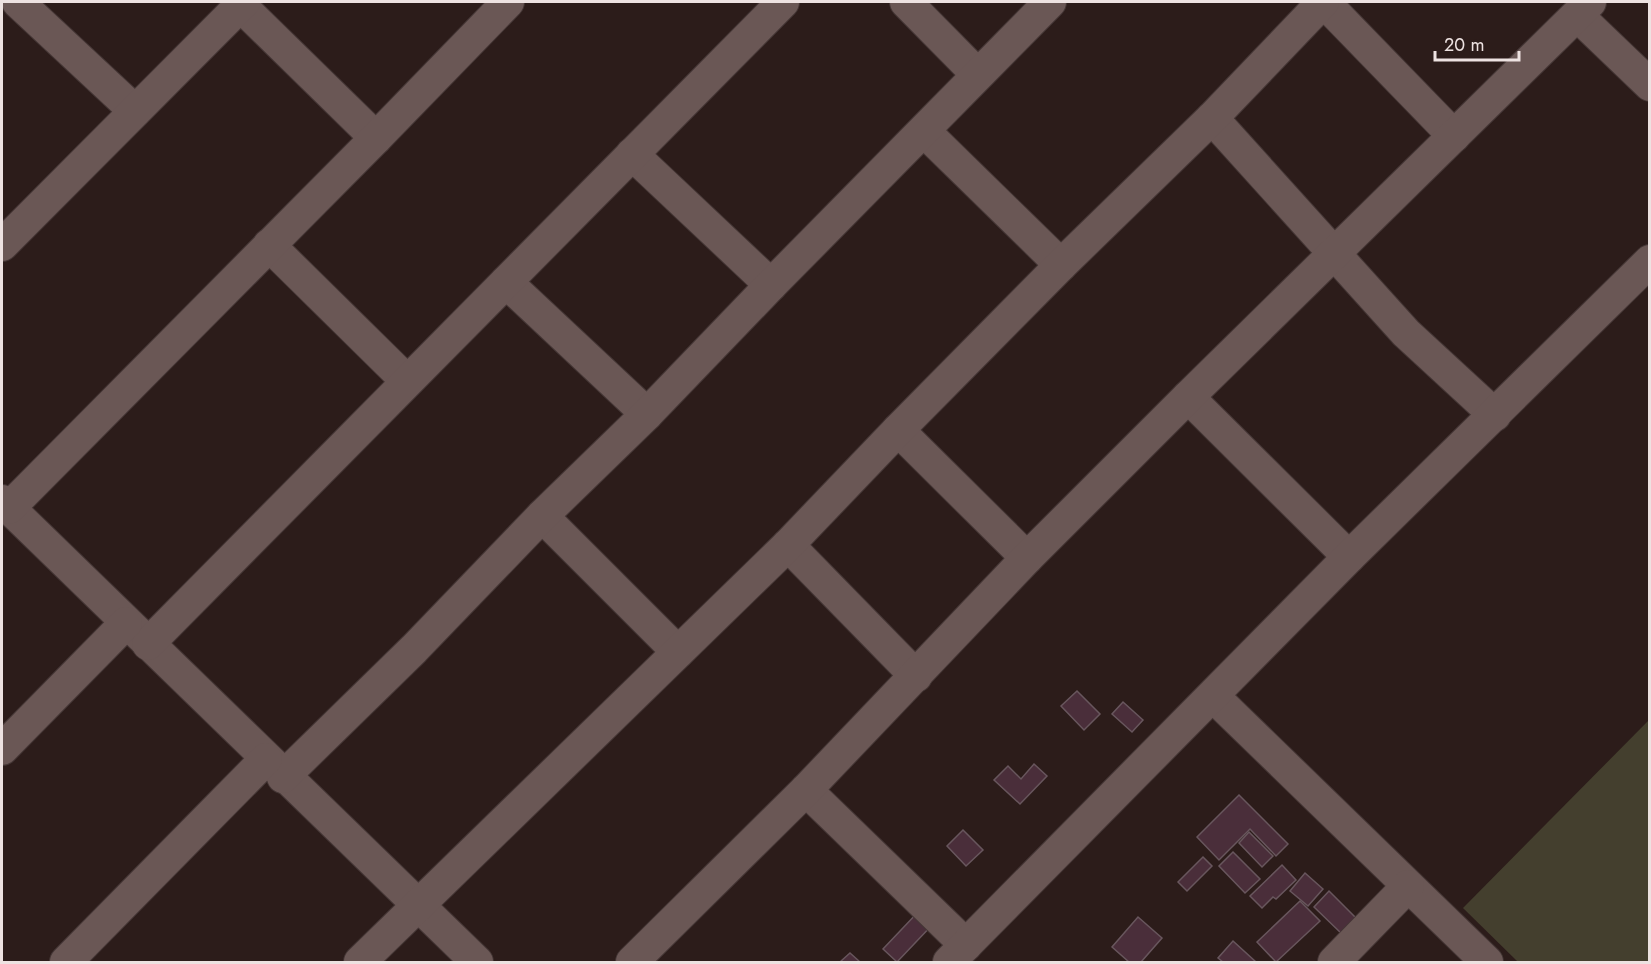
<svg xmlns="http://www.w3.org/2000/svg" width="1651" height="964" font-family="Jost,sans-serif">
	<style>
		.green { fill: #443f2e }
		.building { fill: #4a2e3a; stroke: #68565d; stroke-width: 1.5 }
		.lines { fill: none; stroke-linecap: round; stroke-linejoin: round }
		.minor-casing { stroke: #443635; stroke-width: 34 }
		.minor { stroke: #6a5755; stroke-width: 32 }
	</style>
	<rect width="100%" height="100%" fill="#2c1c1a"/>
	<polygon class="green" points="1649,720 1649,962 1518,962 1463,908"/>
	<g class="building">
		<polygon points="1077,691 1100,714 1084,730 1061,706"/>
		<polygon points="1123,702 1143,720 1132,732 1112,714"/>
		<polygon points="1034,764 1047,776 1020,804 994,780 1008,766 1021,779"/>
		<polygon points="1239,795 1288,844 1276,856 1250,829 1219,860 1197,837"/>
		<polygon points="963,830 983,850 966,866 947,846"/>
		<polygon points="1249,832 1273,856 1262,867 1239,843"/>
		<polygon points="1233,852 1260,879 1245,893 1219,866"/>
		<polygon points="1203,857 1212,866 1187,891 1178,882"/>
		<polygon points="1282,865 1296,880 1276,899 1273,897 1262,908 1250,896"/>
		<polygon points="1305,873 1323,889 1308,906 1290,891"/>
		<polygon points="1329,891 1358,920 1343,935 1314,907"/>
		<polygon points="1300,901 1320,921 1276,962 1257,942"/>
		<polygon points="919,911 933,924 897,962 883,949"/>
		<polygon points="1138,917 1162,938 1141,962 1129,962 1112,947"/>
		<polygon points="1233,941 1256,962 1223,962 1218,958"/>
		<polygon points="850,953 860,962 840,962"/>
	</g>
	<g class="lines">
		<defs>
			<g id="minor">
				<polyline points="18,2 135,111"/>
				<polyline points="906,2 977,74"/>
				<polyline points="1324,2 1454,136"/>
				<polyline points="240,5 376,138"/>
				<polyline points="1578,16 1650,85"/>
				<polyline points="1212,118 1406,333 1495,415"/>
				<polyline points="924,131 1061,265"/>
				<polyline points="632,154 771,285"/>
				<polyline points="2,245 244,2"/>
				<polyline points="269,245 407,381"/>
				<polyline points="506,282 647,414"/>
				<polyline points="1188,397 1349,557"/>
				<polyline points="898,430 1027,558"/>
				<polyline points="2,501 477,962"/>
				<polyline points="9,508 376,138 508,2"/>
				<polyline points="542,516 678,652"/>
				<polyline points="788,545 916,676"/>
				<polyline points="148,644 783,2"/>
				<polyline points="1213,696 1487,962"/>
				<polyline points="2,749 126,623"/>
				<polyline points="283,777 414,649 542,516 647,414 771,285 1050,2"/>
				<polyline points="806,790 966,945"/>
				<polyline points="66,962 266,759"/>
				<polyline points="360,962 788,545 898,430 1061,265 1212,118 1323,2"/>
				<polyline points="632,962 806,790 1027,558 1188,397 1590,2"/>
				<polyline points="949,962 1349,557 1650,261"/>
				<polyline points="1334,962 1408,886"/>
			</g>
		</defs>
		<use href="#minor" class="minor-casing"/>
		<use href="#minor" class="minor"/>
	</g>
	<rect width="1651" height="964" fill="none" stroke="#ede2e1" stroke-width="6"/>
	<path d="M1435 51v9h84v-9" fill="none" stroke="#ede2e1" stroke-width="3"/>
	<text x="1444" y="51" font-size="18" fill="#ede2e1" stroke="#2c1c1a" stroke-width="4.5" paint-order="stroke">20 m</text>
</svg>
